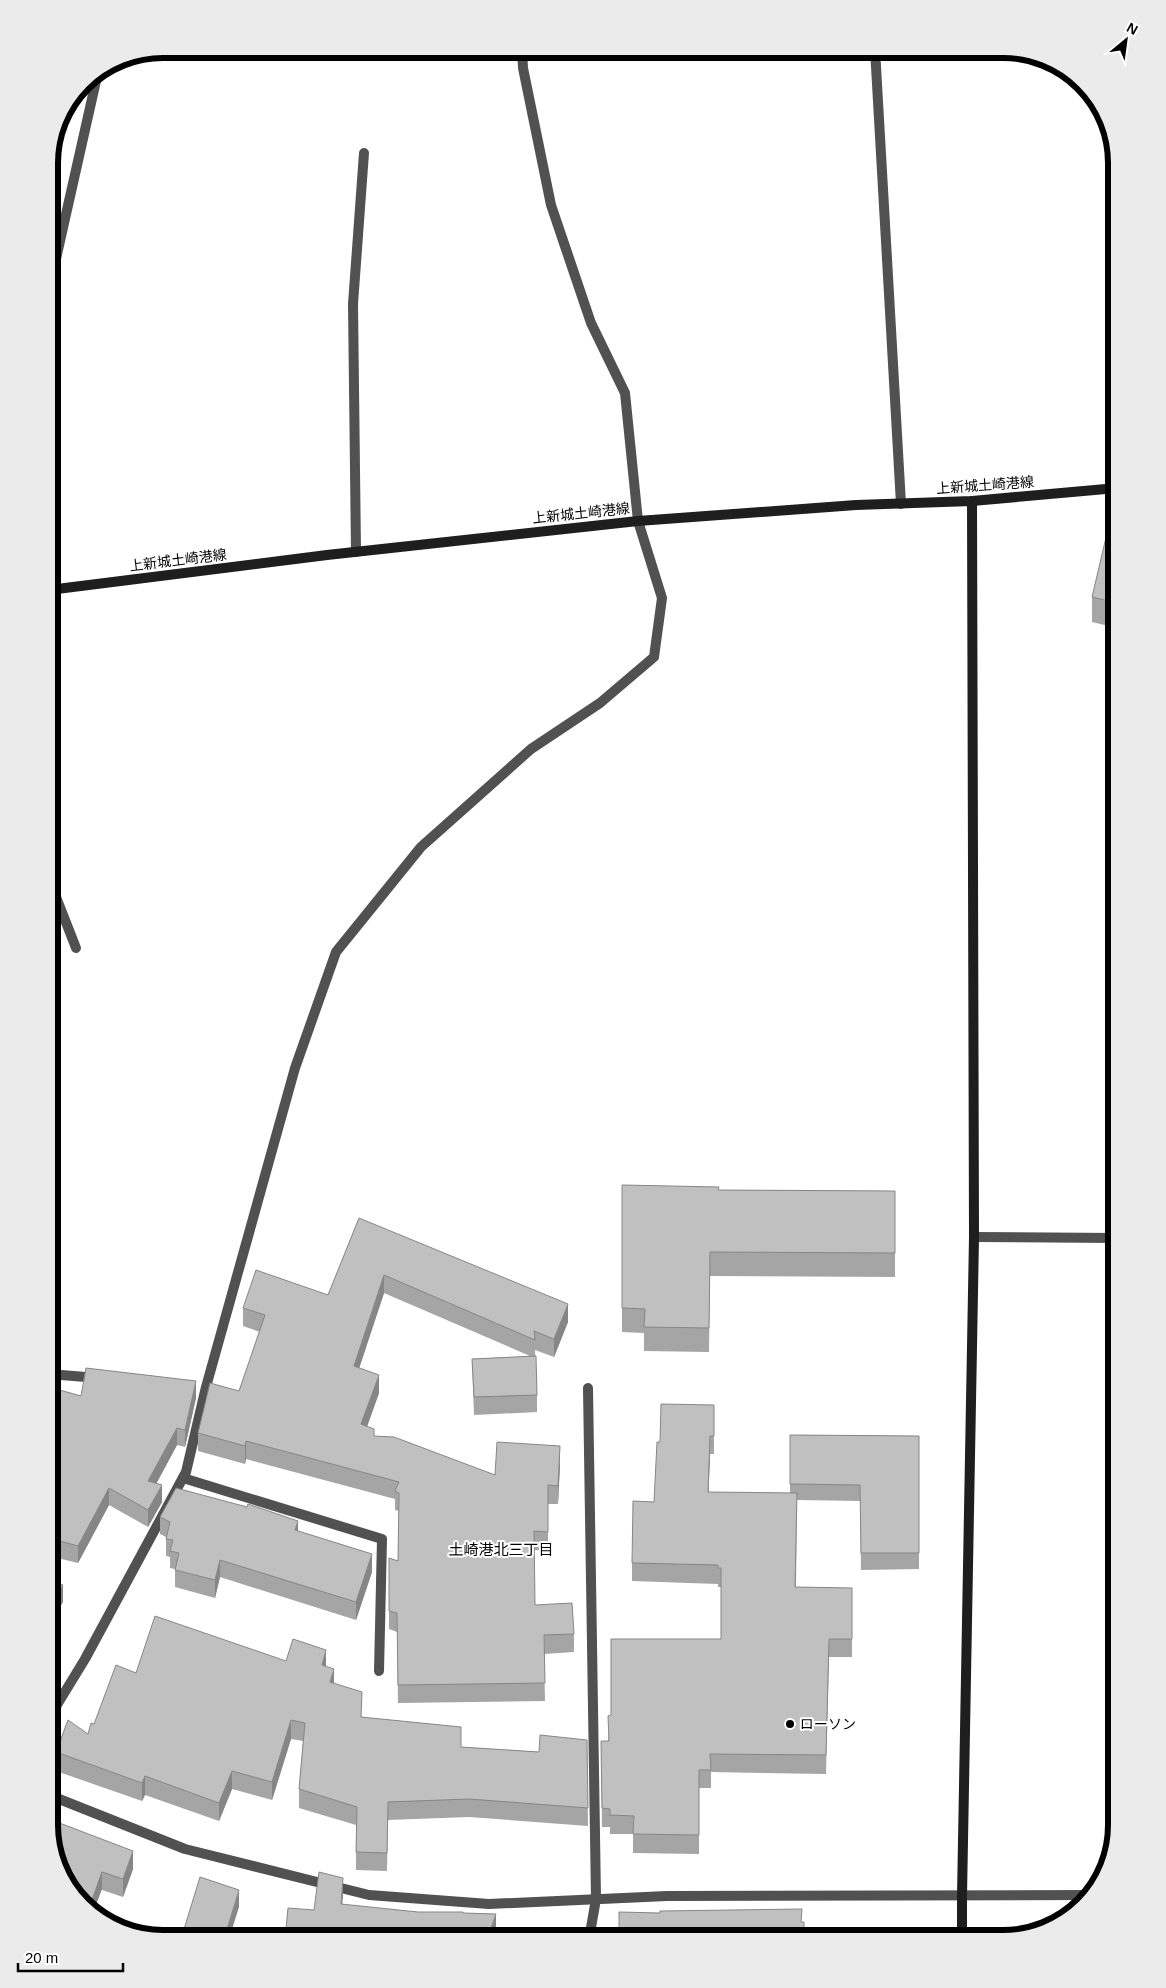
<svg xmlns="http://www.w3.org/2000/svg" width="1166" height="1988" font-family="Arial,'Noto Sans JP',sans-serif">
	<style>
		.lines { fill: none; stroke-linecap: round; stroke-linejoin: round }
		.lane { stroke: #515151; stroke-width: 10 }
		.street { stroke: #515151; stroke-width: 10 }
		.secondary { stroke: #1e1e1e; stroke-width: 10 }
		.wall { fill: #a5a5a5 }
		.shaded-wall { fill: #868686 }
		.building { fill: #c0c0c0; stroke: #868686 }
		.poi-dot { fill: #000; stroke: #fff; stroke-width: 2 }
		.labels { text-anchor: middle; stroke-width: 4; stroke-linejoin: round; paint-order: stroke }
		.street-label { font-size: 14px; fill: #000; stroke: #fff }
		.poi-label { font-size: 14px; fill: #000; stroke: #fff; text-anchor: start }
		.neighbourhood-label { font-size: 15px; fill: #000; stroke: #fff }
		.rim { fill: none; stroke: #000; stroke-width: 6 }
	</style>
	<rect width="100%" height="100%" fill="#fff"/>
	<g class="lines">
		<polyline class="lane" points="49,879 76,948"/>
		<g class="street">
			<polyline points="875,49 901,504"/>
			<polyline points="49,290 98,72"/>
			<polyline points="356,552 353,304 364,153"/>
			<polyline points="974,1237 1117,1238"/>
			<polyline points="49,1374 98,1378"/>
			<polyline points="588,1388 596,1899 589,1939"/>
			<polyline points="183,1478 382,1539 379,1671"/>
			<polyline points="49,1718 85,1659 186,1472 206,1387 295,1068 336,952 421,847 531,749 600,703 654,657 662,598 638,521 625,393 591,323 551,205 523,68 522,49"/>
			<polyline points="49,1795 185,1849 369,1895 489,1904 667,1896 1091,1895"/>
		</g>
		<g class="secondary">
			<polyline points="49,590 327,555 638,521 856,505 972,501 1117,488"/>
			<polyline points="962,1939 962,1896 974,1237 972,501"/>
		</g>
	</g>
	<g class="wall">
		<polygon points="1117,514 1117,628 1092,622 1092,597"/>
		<polygon points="622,1185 718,1190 895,1191 895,1277 710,1276 709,1352 644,1351 644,1333 622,1332"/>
		<polygon points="359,1218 568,1322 554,1357 535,1350 537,1395 537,1412 474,1415 472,1359 530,1356 384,1293 359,1368 379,1393 367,1427 374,1436 495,1475 560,1464 558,1504 548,1504 548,1550 534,1550 535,1605 574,1634 574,1652 544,1654 545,1701 398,1703 397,1632 389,1629 389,1558 398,1561 399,1511 395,1510 395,1499 246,1459 245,1464 198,1451 198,1433 239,1391 260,1332 243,1326 243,1308 328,1295"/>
		<polygon points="49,1387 81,1396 196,1398 185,1447 177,1445 156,1484 162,1502 148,1527 109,1505 78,1563 49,1556"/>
		<polygon points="714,1405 714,1454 710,1454 708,1492 790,1493 790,1435 919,1436 919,1569 861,1570 860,1501 797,1500 796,1587 852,1588 852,1657 829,1657 826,1774 711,1772 711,1788 699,1788 699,1854 633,1853 633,1834 610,1834 610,1827 602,1827 601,1741 608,1741 611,1715 721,1639 721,1587 718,1587 718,1584 632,1581 632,1563 654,1502 660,1442"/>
		<polygon points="160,1517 298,1531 372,1572 356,1620 220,1577 215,1598 175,1587 175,1569 170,1568 170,1557 166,1556 166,1537 160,1534"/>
		<polygon points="286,1661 326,1666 334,1684 362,1717 461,1747 539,1752 587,1740 588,1826 469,1817 388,1820 387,1871 356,1870 356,1825 299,1808 299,1789 303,1741 291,1739 272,1800 232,1789 219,1821 145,1795 142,1801 56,1771 56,1752 88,1734 94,1724 136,1673"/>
		<polygon points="133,1869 123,1897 60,1876"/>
	</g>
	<g class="shaded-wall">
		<polygon points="384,1275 384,1293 354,1384 354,1366"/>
		<polygon points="568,1304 568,1322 554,1357 554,1339"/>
		<polygon points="379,1375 379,1393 361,1443 361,1424"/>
		<polygon points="196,1381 196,1398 185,1447 185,1430"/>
		<polygon points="177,1428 177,1445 148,1499 148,1481"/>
		<polygon points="710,1436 710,1454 708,1511 708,1492"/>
		<polygon points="246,1441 246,1459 245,1464 245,1446"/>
		<polygon points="560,1446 560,1464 558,1504 558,1486"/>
		<polygon points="162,1485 162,1502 148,1527 148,1510"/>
		<polygon points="109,1488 109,1505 78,1563 78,1546"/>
		<polygon points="298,1521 298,1539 295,1530"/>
		<polygon points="372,1554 372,1572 356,1620 356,1602"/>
		<polygon points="220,1560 220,1577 215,1598 215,1580"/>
		<polygon points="63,1585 63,1602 54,1618 54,1626 49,1637 49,1619 51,1607"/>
		<polygon points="326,1650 326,1668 322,1665"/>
		<polygon points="334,1669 334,1687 330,1682"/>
		<polygon points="291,1720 291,1739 272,1800 272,1782"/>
		<polygon points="232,1771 232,1789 219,1821 219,1803"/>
		<polygon points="145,1776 145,1795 142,1801 142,1783"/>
		<polygon points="133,1851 133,1869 123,1897 123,1879"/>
		<polygon points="102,1872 102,1889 93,1913 89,1908"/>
		<polygon points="343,1878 343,1896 341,1921 341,1904"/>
		<polygon points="239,1890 239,1907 229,1939 224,1939"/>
		<polygon points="496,1914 496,1932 493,1939 487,1939"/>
	</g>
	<g class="building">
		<polygon points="1112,512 1117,514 1117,603 1092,597"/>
		<polygon points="622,1185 719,1187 718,1190 895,1191 895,1253 710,1252 709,1328 644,1327 645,1309 622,1308"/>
		<polygon points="359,1218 568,1304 554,1339 534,1331 535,1340 384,1275 354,1366 379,1375 361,1424 374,1429 374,1436 394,1437 495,1475 497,1442 560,1446 558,1486 548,1485 548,1532 534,1531 535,1605 572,1603 574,1634 544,1635 545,1683 398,1685 397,1613 389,1611 389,1558 398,1561 399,1493 395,1491 399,1482 246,1441 245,1446 198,1433 210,1383 239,1391 265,1315 243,1308 256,1270 328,1295"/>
		<polygon points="536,1356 537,1395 474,1397 472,1359"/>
		<polygon points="86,1368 196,1381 185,1430 177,1428 148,1481 162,1485 148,1510 109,1488 78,1546 49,1538 49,1387 81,1396"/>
		<polygon points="661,1404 714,1405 714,1436 710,1436 708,1492 797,1493 795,1587 852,1588 852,1639 829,1639 826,1755 710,1754 711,1770 699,1770 699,1835 633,1834 634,1816 610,1815 610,1809 602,1808 601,1741 609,1741 608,1716 611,1715 611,1639 721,1639 721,1568 718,1568 718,1565 632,1563 633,1501 654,1502 657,1442 660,1442"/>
		<polygon points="790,1435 919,1436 919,1553 861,1553 860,1485 790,1484"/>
		<polygon points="176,1488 247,1507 248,1504 298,1521 295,1530 372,1554 356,1602 220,1560 215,1580 175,1570 179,1553 170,1551 173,1540 166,1539 170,1522 160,1517"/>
		<polygon points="49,1580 63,1585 51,1607 54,1609 49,1619"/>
		<polygon points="155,1616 286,1661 293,1639 326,1650 322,1665 334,1669 330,1682 362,1692 361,1717 461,1727 461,1747 539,1752 540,1735 587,1740 588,1808 469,1799 388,1802 387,1853 356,1852 357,1807 299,1789 305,1723 291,1720 272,1782 232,1771 219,1803 145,1776 142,1783 56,1752 68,1720 88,1734 91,1723 94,1724 116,1665 136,1673"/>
		<polygon points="49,1819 133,1851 123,1879 102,1872 89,1908 60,1876 49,1825"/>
		<polygon points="319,1872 343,1878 341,1904 418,1912 463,1912 463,1913 496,1914 487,1939 285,1939 288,1908 314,1910"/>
		<polygon points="200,1877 239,1890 224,1939 181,1939"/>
		<polygon points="802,1909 801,1922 804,1922 804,1939 611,1939 611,1938 619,1938 619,1912 660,1913 660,1911"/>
	</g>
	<circle class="poi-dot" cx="790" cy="1724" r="5"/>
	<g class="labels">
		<g class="street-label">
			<text transform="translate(985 485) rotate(-4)" y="5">上新城土崎港線</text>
			<text transform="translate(581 513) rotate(-6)" y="5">上新城土崎港線</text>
			<text transform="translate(178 560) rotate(-7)" y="5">上新城土崎港線</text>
		</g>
		<g class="poi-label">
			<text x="800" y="1729">ローソン</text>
		</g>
		<g class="neighbourhood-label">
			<text x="501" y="1555">土崎港北三丁目</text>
		</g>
	</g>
	<path d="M0 0H1166V1988H0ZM163 58H1003A105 105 0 0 1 1108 163V1825A105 105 0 0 1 1003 1930H163A105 105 0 0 1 58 1825V163A105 105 0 0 1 163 58Z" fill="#ebebeb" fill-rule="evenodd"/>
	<path class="rim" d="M163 58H1003A105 105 0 0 1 1108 163V1825A105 105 0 0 1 1003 1930H163A105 105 0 0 1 58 1825V163A105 105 0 0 1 163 58Z"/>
	<g transform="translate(1126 40) rotate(29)" stroke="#ffffff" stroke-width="4" paint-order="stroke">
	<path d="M0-4L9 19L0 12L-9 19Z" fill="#000000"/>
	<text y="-8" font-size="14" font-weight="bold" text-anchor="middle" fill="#000000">N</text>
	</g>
	<path d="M18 1963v8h105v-8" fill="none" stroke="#000000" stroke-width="2.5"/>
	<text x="25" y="1963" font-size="15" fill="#000000" stroke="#ffffff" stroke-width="4" paint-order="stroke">20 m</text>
</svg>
